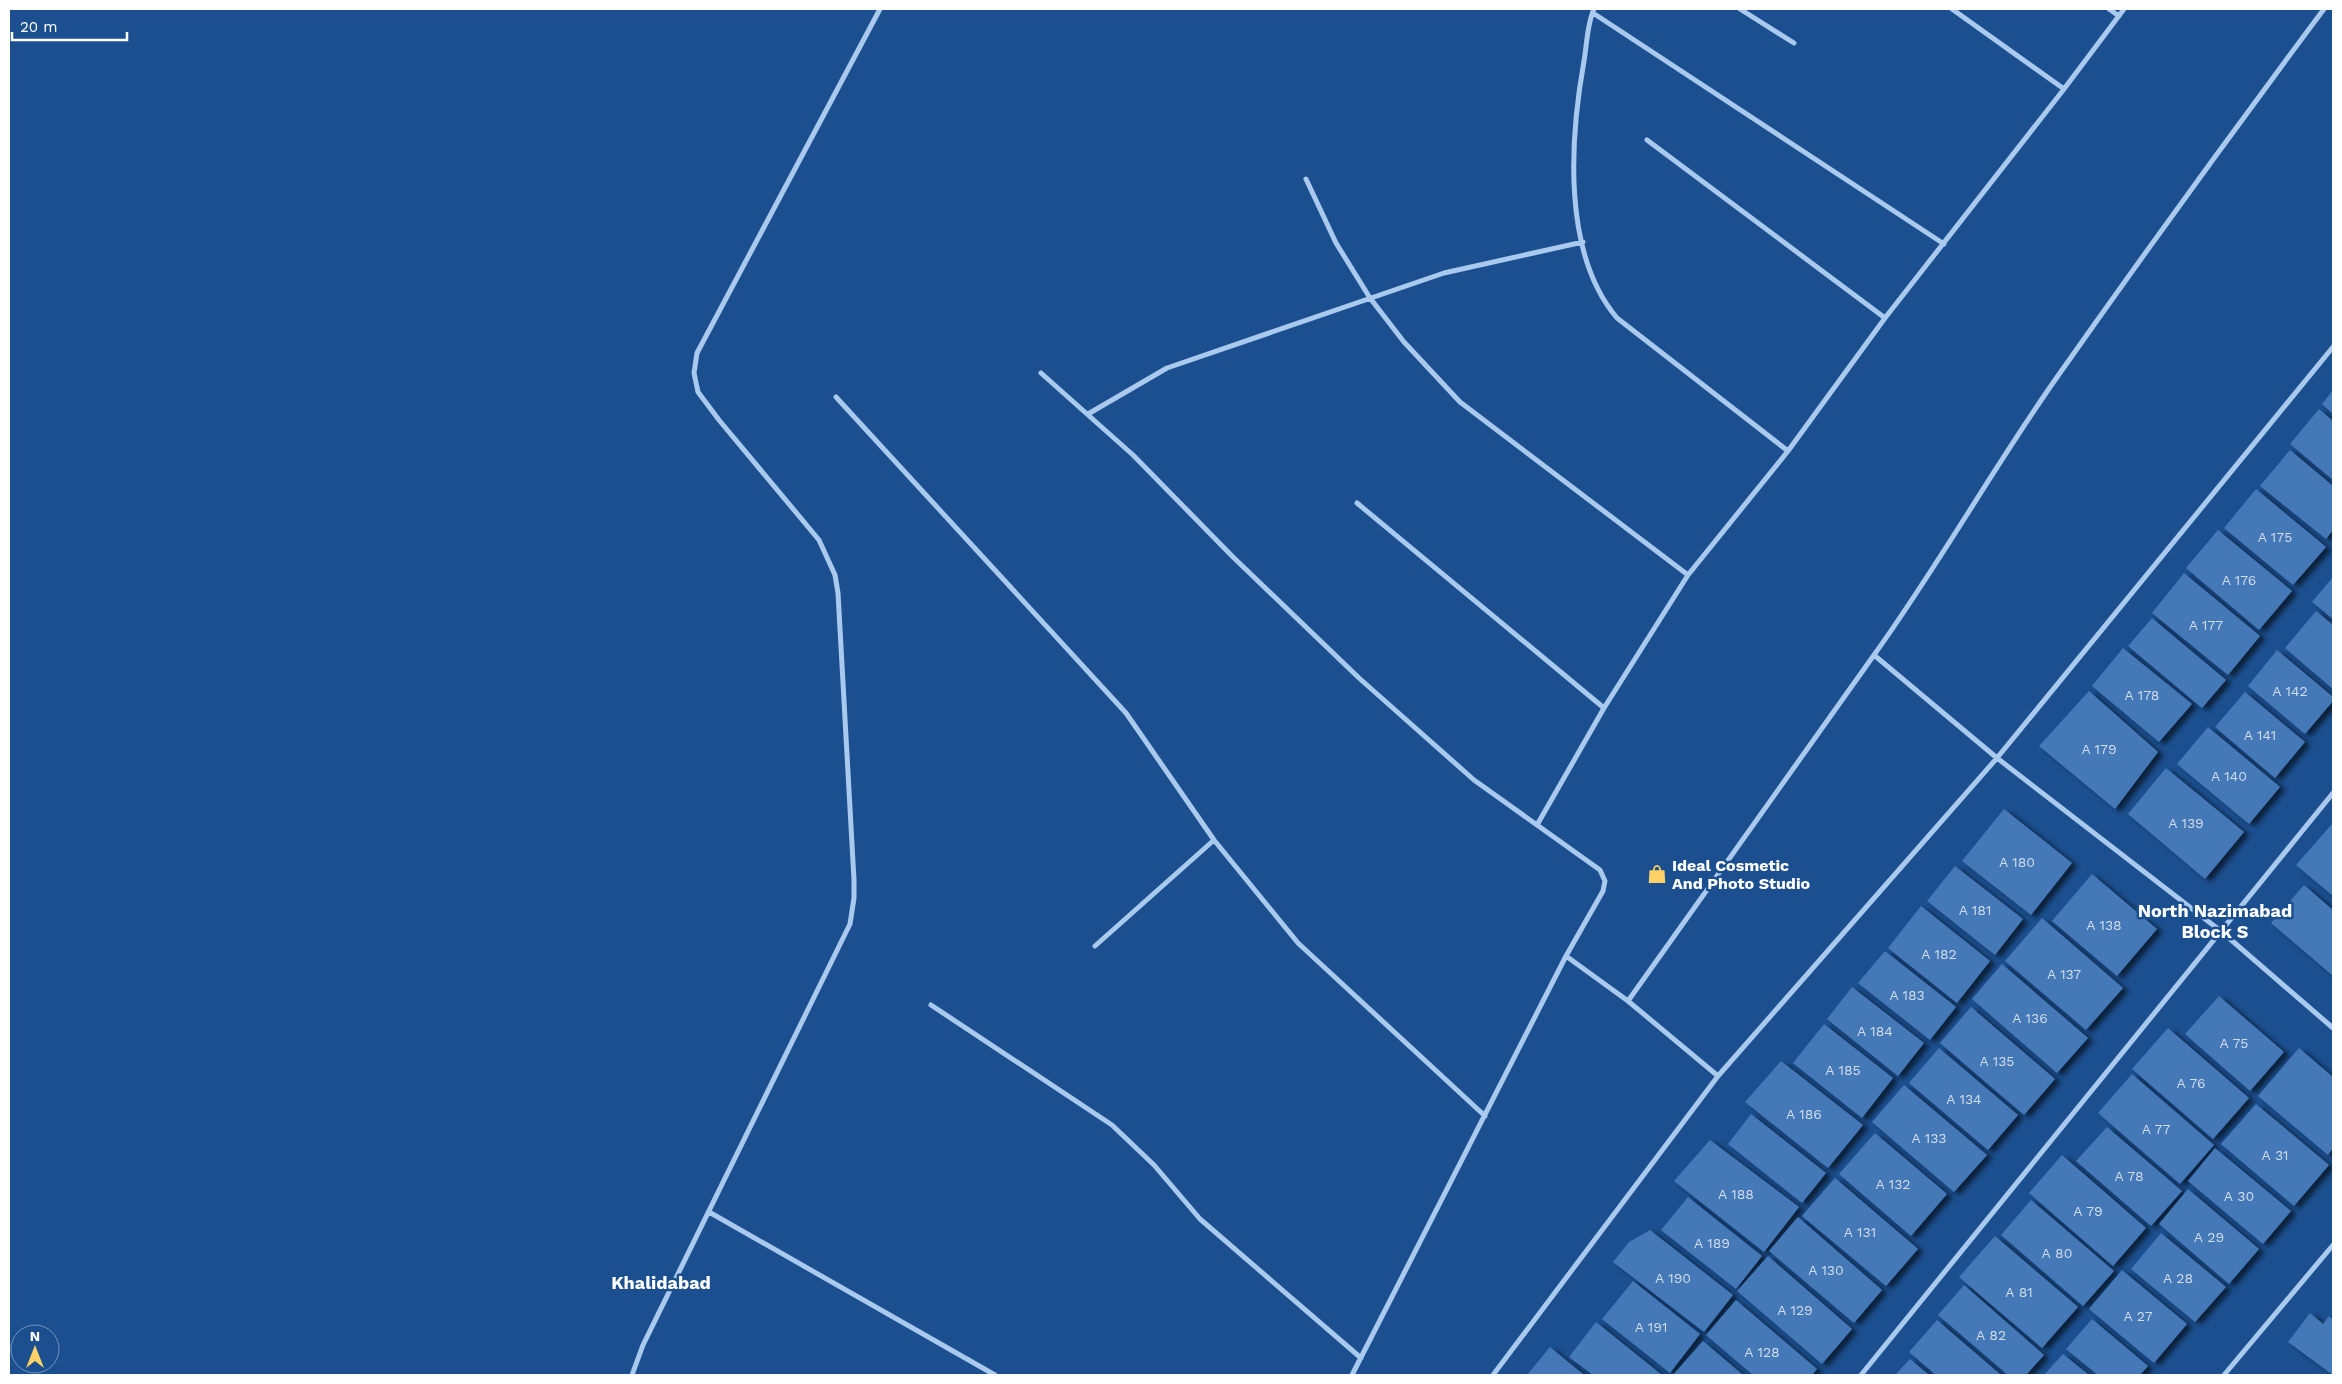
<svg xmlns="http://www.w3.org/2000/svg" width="2342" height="1384" font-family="'Work Sans',sans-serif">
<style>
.building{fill:#4478b7;filter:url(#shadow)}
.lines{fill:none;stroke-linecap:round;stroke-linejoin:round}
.minor{stroke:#a9c9ee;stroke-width:5}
.labels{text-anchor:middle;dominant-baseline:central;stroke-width:5;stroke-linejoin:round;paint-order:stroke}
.number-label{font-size:14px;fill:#d0dded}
.poi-label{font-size:16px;font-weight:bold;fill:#fff;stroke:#1b4f8f;text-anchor:start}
.neighbourhood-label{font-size:18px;font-weight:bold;fill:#fff;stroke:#1b4f8f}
</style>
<defs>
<filter id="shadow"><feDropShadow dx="5.5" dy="3" stdDeviation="2.5" flood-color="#0009"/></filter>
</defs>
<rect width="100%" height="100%" fill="#1b4f8f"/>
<path class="building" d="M2333,390V414L2322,404Z
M2319,409L2333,421V480L2290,444Z
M2290,450L2333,486V530L2326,539L2260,486Z
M2256,489L2326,547L2293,585L2224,528Z
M2218,530L2292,591L2259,630L2186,568Z
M2184,573L2260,636L2228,675L2152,613Z
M2333,577V619L2312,602Z
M2316,611L2333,625V689L2285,648Z
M2152,618L2226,680L2202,708L2128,646Z
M2123,648L2192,704L2159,742L2092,686Z
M2277,650L2333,697V701L2305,734L2248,686Z
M2089,691L2158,752L2115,809L2039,746Z
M2245,692L2305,742L2275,778L2215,727Z
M2208,727L2280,787L2249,824L2177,764Z
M2166,768L2244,832L2205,879L2128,814Z
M2004,809L2072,863L2031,915L1962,861Z
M2332,824L2333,825V896L2296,865Z
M1955,866L2023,919L1995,955L1927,901Z
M2092,874L2157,929L2117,976L2052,921Z
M2304,885L2333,910L2332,975L2271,923Z
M1921,906L1990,961L1957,1003L1888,948Z
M2042,918L2123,988L2086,1030L2005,961Z
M1885,951L1956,1007L1930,1040L1858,983Z
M2002,964L2088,1038L2057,1073L1972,999Z
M1852,987L1924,1043L1898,1076L1827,1019Z
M2219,996L2284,1052L2250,1091L2185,1034Z
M1971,1007L2055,1079L2024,1115L1940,1043Z
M1824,1024L1893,1078L1862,1118L1793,1063Z
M2168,1028L2249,1098L2213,1139L2132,1069Z
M1939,1048L2018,1115L1988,1150L1909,1083Z
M2299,1048L2333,1077V1148L2328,1155L2258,1096Z
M1781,1061L1863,1125L1828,1168L1745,1102Z
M2132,1074L2214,1145L2180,1184L2098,1113Z
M1904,1085L1987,1155L1954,1192L1872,1122Z
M2256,1104L2329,1165L2294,1206L2221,1144Z
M1751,1114L1826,1173L1802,1203L1728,1144Z
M2107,1127L2182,1191L2151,1226L2076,1161Z
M1875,1133L1947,1194L1911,1236L1839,1174Z
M1710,1140L1799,1207L1764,1252L1674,1181Z
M2215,1148L2291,1211L2263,1244L2188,1181Z
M2062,1155L2146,1228L2113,1266L2029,1193Z
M1835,1178L1918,1249L1886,1286L1802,1216Z
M2188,1189L2259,1249L2229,1284L2159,1224Z
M1688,1197L1762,1256L1736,1289L1661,1230Z
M2031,1200L2114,1271L2083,1306L2001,1235Z
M1798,1217L1882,1290L1854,1323L1769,1251Z
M1650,1230L1733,1295L1704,1332L1613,1262L1629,1242Z
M2161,1233L2226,1287L2195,1322L2131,1269Z
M1995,1236L2078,1307L2042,1348L1959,1277Z
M1768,1256L1852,1329L1822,1364L1737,1291Z
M2122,1270L2187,1324L2154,1363L2089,1309Z
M1633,1281L1700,1334L1670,1373L1602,1319Z
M1964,1285L2044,1355L2026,1375H2008L1938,1315Z
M1736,1300L1817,1369L1812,1375H1753L1706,1335Z
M2310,1313L2323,1324L2329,1316L2333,1320V1375L2288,1342Z
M2092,1319L2148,1366L2140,1375H2098L2066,1349Z
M1937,1320L2001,1375H1936L1909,1352Z
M1596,1322L1662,1375H1593L1569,1357Z
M1703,1341L1743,1375H1673Z
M1550,1347L1584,1375H1527Z
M2063,1354L2089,1375H2044Z
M1910,1359L1929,1375H1895Z"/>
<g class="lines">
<path class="minor" d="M1594,9C1587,24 1587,44 1584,61C1570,139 1562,253 1617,318L1788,451
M1740,9L1794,43
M1952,9L2064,89
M2109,9L2119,16
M2324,9C2233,131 2143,255 2055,380C1992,470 1938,566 1874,655L1997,758L2222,932L2333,1028
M1593,13L1944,244
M1647,140L1885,318
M1306,179L1336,243L1370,298L1404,342L1460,402L1688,575
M1041,373L1133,455L1233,557L1359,678L1474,780L1537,825
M836,397L1126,713L1214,840L1298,943L1485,1116
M1088,414L1167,368L1444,273L1583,242
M1357,503L1604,708
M1095,946L1214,840
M1566,956L1628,1001
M931,1005L1112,1125L1154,1165L1200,1219L1361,1358
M1718,1076L1628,1001L1874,655
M709,1212L995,1375
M632,1375L643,1345L850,924L854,898V880L838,593L835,575L819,540L719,420L698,392L694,373L697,353L880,9
M1352,1375L1566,956L1603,891L1605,881L1600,870L1537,825L1604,708L1688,575L1788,451L1885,318L2064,89L2124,9
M1493,1375L1718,1076L1997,758L2333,347
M1861,1375L2333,793
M2224,1375L2333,1245"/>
</g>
<defs>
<g id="shop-bare" transform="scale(1.5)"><path d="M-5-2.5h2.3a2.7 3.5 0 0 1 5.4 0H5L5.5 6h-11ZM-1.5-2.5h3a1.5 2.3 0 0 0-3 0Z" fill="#ffd166" stroke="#1b4f8f" stroke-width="2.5" paint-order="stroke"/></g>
</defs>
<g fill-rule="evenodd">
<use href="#shop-bare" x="1657" y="874"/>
</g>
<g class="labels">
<g class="number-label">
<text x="2275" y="537">A 175</text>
<text x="2239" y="580">A 176</text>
<text x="2206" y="625">A 177</text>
<text x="2290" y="691">A 142</text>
<text x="2142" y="695">A 178</text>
<text x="2260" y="735">A 141</text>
<text x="2099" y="749">A 179</text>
<text x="2229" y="776">A 140</text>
<text x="2186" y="823">A 139</text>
<text x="2017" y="862">A 180</text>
<text x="1975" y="910">A 181</text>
<text x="2104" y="925">A 138</text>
<text x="1939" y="954">A 182</text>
<text x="2064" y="974">A 137</text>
<text x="1907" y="995">A 183</text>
<text x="2030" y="1018">A 136</text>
<text x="1875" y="1031">A 184</text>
<text x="2234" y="1043">A 75</text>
<text x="1997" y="1061">A 135</text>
<text x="1843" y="1070">A 185</text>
<text x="2191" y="1083">A 76</text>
<text x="1964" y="1099">A 134</text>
<text x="1804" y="1114">A 186</text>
<text x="2156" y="1129">A 77</text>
<text x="1929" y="1138">A 133</text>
<text x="2275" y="1155">A 31</text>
<text x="2129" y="1176">A 78</text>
<text x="1893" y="1184">A 132</text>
<text x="1736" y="1194">A 188</text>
<text x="2239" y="1196">A 30</text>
<text x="2088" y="1211">A 79</text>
<text x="1860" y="1232">A 131</text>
<text x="2209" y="1237">A 29</text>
<text x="1712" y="1243">A 189</text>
<text x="2057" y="1253">A 80</text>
<text x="1826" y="1270">A 130</text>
<text x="1673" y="1278">A 190</text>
<text x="2178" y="1278">A 28</text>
<text x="2019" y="1292">A 81</text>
<text x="1795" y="1310">A 129</text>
<text x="2138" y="1316">A 27</text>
<text x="1651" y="1327">A 191</text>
<text x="1991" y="1335">A 82</text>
<text x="1762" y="1352">A 128</text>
</g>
<g class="poi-label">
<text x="1672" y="865">Ideal Cosmetic<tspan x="1672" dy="18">And Photo Studio</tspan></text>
</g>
<g class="neighbourhood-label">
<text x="2215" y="910">North Nazimabad<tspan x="2215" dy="21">Block S</tspan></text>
<text x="661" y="1282">Khalidabad</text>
</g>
</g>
<rect width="2342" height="1384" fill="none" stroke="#ffffff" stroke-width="20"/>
<g transform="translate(35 1349)"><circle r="24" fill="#1b4f8f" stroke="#7695bc"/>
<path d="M0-4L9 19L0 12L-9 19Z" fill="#ffd166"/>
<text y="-8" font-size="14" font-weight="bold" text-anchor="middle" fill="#ffffff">N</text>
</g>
<path d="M12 32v8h115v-8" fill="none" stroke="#ffffff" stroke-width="2.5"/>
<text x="20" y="32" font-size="15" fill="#ffffff" stroke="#1b4f8f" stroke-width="4" paint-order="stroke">20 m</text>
</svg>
